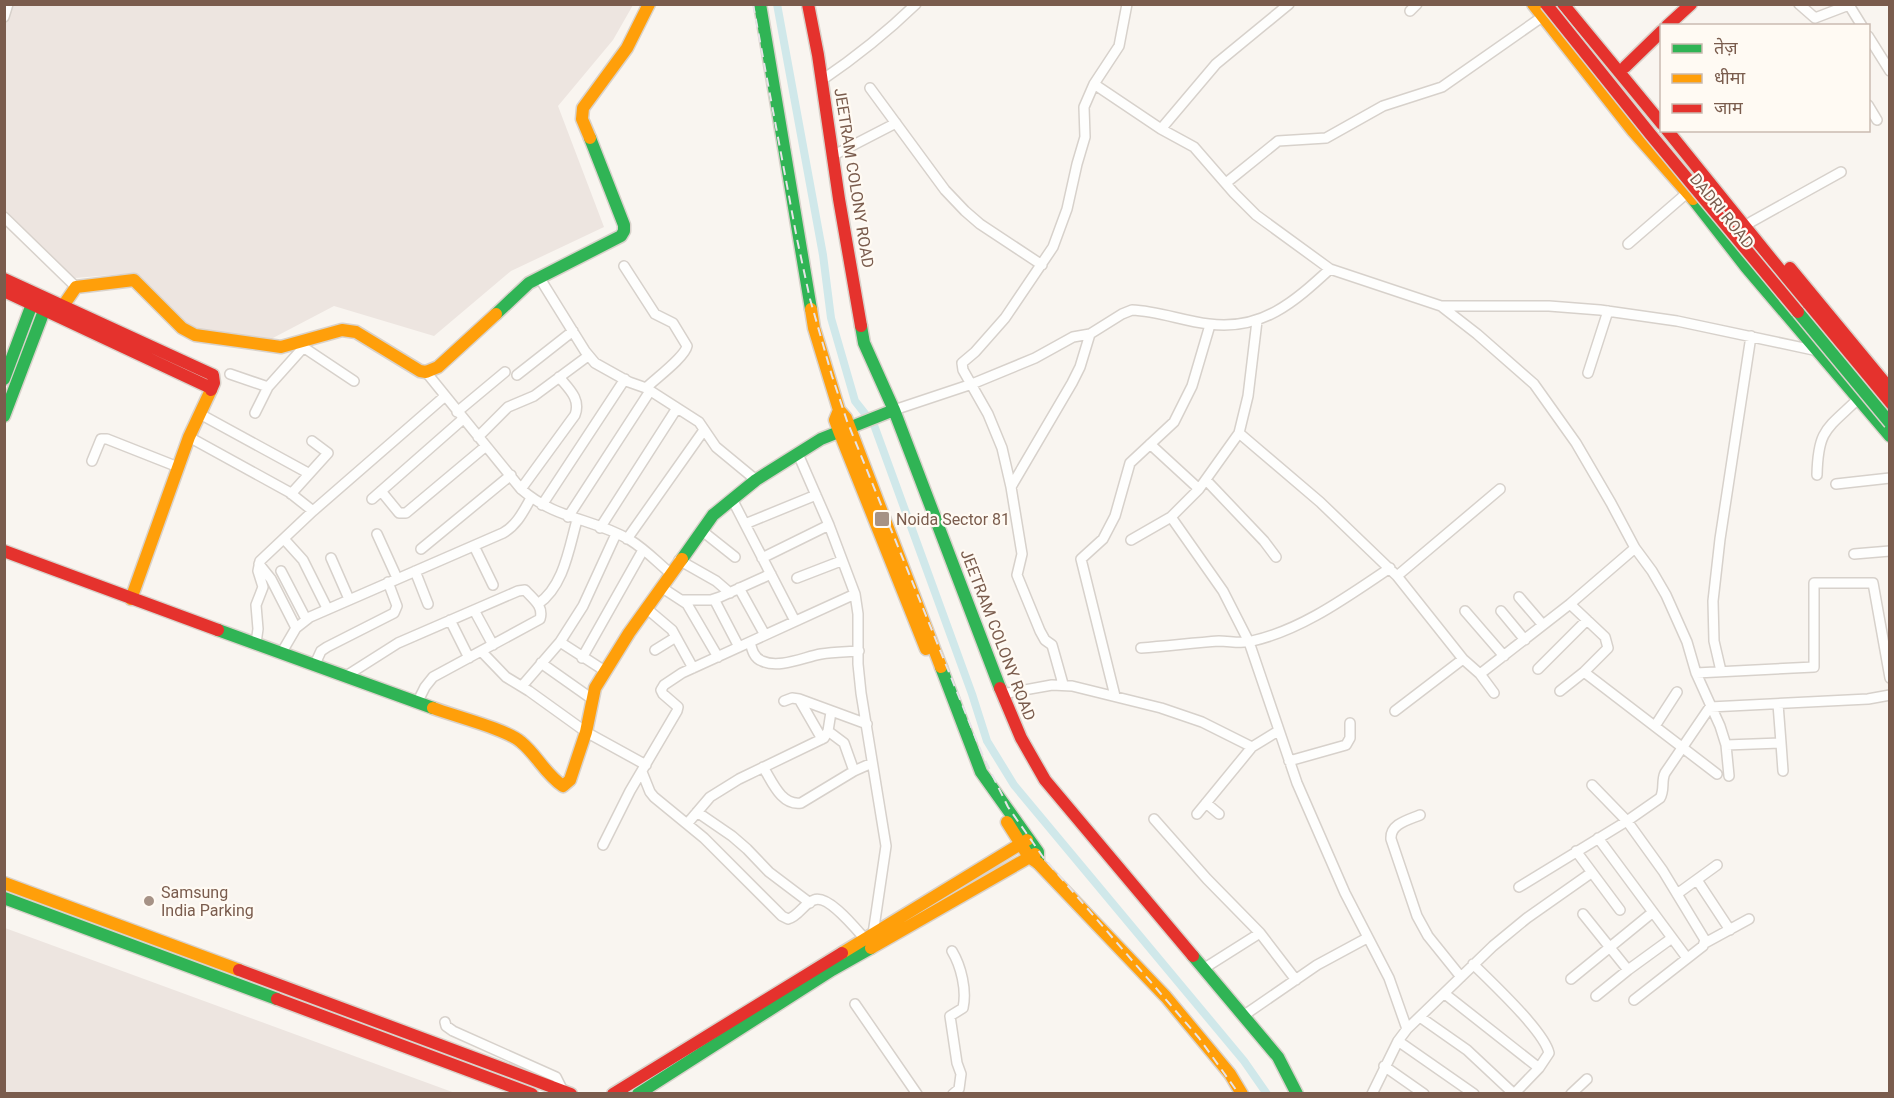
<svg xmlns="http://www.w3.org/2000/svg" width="1894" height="1098" font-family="Roboto,'Noto Sans Devanagari',sans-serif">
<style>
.industrial{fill:#ede5e0}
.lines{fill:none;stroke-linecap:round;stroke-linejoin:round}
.canal{stroke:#d0e8ea;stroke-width:8}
.street-casing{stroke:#d7d1cb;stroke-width:12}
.fast-casing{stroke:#d9d2cb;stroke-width:15}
.slow-casing{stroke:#d9d2cb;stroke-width:15}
.jam-casing{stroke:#d9d2cb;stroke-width:15}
.street{stroke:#fefefd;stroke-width:9}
.fast{stroke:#30b455;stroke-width:12}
.slow{stroke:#ff9f0a;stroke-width:12}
.jam{stroke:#e5322d;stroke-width:12}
.rail{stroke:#e6e3e7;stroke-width:2;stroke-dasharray:9 6;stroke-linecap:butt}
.fast-bridge-casing{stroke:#d9d2cb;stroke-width:15;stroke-linecap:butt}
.jam-bridge-casing{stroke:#d9d2cb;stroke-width:15;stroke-linecap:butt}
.fast-bridge{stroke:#30b455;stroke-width:12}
.jam-bridge{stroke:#e5322d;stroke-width:12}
.poi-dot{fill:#a69286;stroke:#fffaf3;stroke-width:2}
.labels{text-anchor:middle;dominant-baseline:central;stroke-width:4.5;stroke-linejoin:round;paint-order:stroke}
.street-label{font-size:16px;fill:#7a5c4d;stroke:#fffaf3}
.poi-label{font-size:16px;fill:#7a5c4d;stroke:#fffaf3;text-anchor:start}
</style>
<rect width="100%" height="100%" fill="#f9f5f0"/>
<path class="industrial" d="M4,5H633L613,40L558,106L604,227L511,271L434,336L334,306L271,339L176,326L136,273L75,278L5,220Z
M4,928H5L455,1093H5Z"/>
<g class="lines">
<path class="canal" d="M777,4L823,255L831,318L855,401L874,425L972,694L987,741L1014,785L1244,1061L1267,1094"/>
<g class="street-casing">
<path id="street" d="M1799,4L1815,18L1849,5L1862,26
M1410,11L1417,4
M4,17L8,4
M1868,36L1890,71
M822,80C856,57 887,32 916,4
M1094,84L1161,129L1194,147L1234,193L1256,215L1330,269
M870,88L945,190L965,211L980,224L1042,265
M1868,105L1877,120
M1161,129L1216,64L1289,4
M834,155L896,123
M1226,183L1278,141L1326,138L1383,106L1442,87L1542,17
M4,217L76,287
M1751,222L1841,172
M1628,244L1687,193
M624,266L655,314L673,323L687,346C685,357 655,379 646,388
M539,277L585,351L595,363L629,382L646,388L699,422L716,447L756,480
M1441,306L1477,334L1534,384L1576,443L1611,503L1635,548L1652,571L1666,595L1687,642L1696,673L1720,726L1726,745L1729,776
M303,347L354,381
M426,372L521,489C556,520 593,518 630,540C645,549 657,562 670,573
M1588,373L1608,311
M230,374L268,387
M517,375L573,331
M894,410L972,384L1035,358L1073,337L1090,334L1122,314L1132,310C1158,311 1183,321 1209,324C1262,331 1294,302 1330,269L1441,306H1549L1600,310L1677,321L1818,351
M457,412L505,372
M255,413L268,387L302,349L304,341
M200,414L308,473
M1239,433L1320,502L1397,576L1463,659L1480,674L1570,604L1635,548
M189,437L289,492L313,511
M478,437L508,407L534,396L588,356
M1150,444L1199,489L1239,433L1248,396L1257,321
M798,454L829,525L855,594L858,614V664L861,693L886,846L873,934
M92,461L101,439H107L178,467
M1817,475C1818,429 1827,429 1858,399
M1206,480L1264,541L1276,557
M1836,484L1890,478
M1011,487L1072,383L1080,367L1090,334
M521,489L575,415C581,399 569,389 559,377
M381,491L399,513H406L486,446
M291,494L328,453L312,441
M372,499L463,419
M732,499L795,621
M542,505L625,379
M568,517L650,391
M1171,517L1223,591L1249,642L1297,783L1345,893L1389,978L1407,1029
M745,524L816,495
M600,528L677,408
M701,530L735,557
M377,534L397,578
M284,539L303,560L327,608
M627,539L704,430
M1131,540L1171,517L1199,489
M474,546L493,585
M421,549L511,475
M1854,554L1890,551
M331,558L349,599
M762,558L829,525
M679,560L716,581L730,593
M259,564L271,579L296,628
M281,571L306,619
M415,571L428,604
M1397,576L1500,489
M797,578L841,561
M661,587L687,604L718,657
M739,588L765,635
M1519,597L1543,625
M714,599L739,647
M683,600H711L720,597L771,574
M538,604C564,586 569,548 577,520
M646,608L672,630L693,668
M474,610L493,645
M1465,611L1504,656
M1501,611L1525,640
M450,620L469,658
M750,642C752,650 754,658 762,661C779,669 804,657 821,654C833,652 846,652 859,651
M256,643L258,629L256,605L263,587L258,571L260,561L313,511L444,397
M1141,648C1167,646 1193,643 1219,641C1230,641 1242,644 1252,641C1302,630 1348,596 1390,568
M655,650L676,637
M481,651L506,677L529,691L586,732L646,765
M282,652L296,628L310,617L503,533C517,525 523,512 531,498
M582,658L643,550
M541,663L592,699
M315,664L321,651L327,647L394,613L397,606L388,582
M1538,669L1587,620
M605,671L560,642L583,606L616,534
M1721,671L1714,641L1713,601L1720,539L1751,336
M1584,672L1717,774
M1696,673L1814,667V583H1873L1890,678
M1480,674L1494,693
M346,676L398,643L518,591L525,590C533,599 544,606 540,619L433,677L425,687L417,703
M1063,684L1052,645L1045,640L1040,631L1017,575L1022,554L1011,487L1002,448L988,414L963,370L962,363L975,352L1005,318L1053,247L1067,209L1077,164L1085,137L1084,107L1094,84L1119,46L1127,4
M522,686L560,642
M1560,691L1584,672L1608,648L1605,637L1570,604
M1002,694L1052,685L1072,686L1161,708L1202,722L1252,747L1278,731
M1115,696L1081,559L1103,539L1115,516L1130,463L1174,422L1192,386L1210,325
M799,699L822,739
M784,701L792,698L799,699L867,724
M1778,704L1781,743
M1395,711L1463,659
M1655,726L1677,692
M828,731L844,743L854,771
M1726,745L1781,743L1783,771
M1289,761L1346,745L1350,738V723
M763,767C772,781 781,806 801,803L854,771L872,763
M642,772L650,792L654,797L704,838L782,916L788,919C799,916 804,903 814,900C828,894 856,929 865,939
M1592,785L1627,821L1663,871L1705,940L1703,946L1634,1000
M1206,803L1219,814
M697,812L732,836L747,849L769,872L810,903
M1197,814L1252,747
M1420,815C1408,820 1390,824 1391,839L1417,916L1428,936L1461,977
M1154,819L1207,879L1260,933L1296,980
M687,824L710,797L739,779L824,738L828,731L831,712
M1598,838L1687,958
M603,845L630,791L677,711L678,707L663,694L661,690L664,685L682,673L855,594
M1576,851L1620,910
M1697,880L1730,930
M1519,887L1627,821L1660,798C1665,790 1661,781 1665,773L1710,707L1868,699L1890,695
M1677,894L1717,865
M1583,914L1628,970
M1705,943L1749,919
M952,951C961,966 967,990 963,1008L950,1016L957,1063L961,1074L959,1089L953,1094
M1473,964C1491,982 1544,1031 1549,1053L1539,1068
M1203,969L1260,933
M1571,979L1653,912
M1445,994L1539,1068L1514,1094
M1596,996L1628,970L1672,938
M855,1004L917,1094
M1243,1016L1317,965L1367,938
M1420,1017L1467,1050L1514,1094
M445,1022L446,1026L453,1031L556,1077L562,1089
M1398,1041L1474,1094
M1384,1066L1424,1094
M1372,1094L1398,1041L1407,1029L1493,946L1527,918L1591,873
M1571,1094L1587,1079"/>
</g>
<g class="fast-casing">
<path id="fast" d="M760,4L811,309
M1693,199L1746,267L1890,436
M496,314L529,283L621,236L624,231V225L590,138
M861,326L864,343L894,410L1000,688
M4,379L35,296
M4,416L47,303
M682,559L713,515L756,480L821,439L894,410
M218,630L433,708
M941,667L981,772L1038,852V863
M4,898L277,999
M1193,956L1278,1057L1297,1094
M638,1094L832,970L871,948"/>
</g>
<g class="slow-casing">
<path id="slow" d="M1533,4L1633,131L1693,199
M590,138L582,119L583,108L627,48L649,4
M63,306L76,287L134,280L182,328L195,335L281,347L342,330L356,332L420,371L426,372L438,367L496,314
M811,309L814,328L839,410L846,418L941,667
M839,410L835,420L839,431L926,649
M131,599L189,437L211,390
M433,708C454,716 506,729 521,742C537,755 545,774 563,786L570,780L586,732L595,688L629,633L682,559
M1007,822L1029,857L1038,863L1166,997L1230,1074L1242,1094
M4,883L239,970
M871,948L1035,854
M842,953L1027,840"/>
</g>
<g class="jam-casing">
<path id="jam" d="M808,4L818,55L839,199L861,326
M1563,4L1662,124
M1667,26L1691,4
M1625,67L1662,31
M1667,130L1890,406
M1790,268L1890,389
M4,279L213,375L214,383L211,390
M4,291L211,388
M4,551L218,630
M1000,688L1021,738L1045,780L1193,956
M239,970L571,1094
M277,999L532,1094
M613,1094L842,953"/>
</g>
<use href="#street" class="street"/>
<use href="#fast" class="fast"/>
<use href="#slow" class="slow"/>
<use href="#jam" class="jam"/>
<path class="rail" d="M753,4L797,239L810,299L832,376L847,421L983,756L1008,807L1043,857L1199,1038L1239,1094"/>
<g class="fast-bridge-casing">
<path id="fast-bridge" d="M1798,312L1890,423"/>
</g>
<g class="jam-bridge-casing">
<path id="jam-bridge" d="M1546,4L1651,135L1798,312"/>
</g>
<use href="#fast-bridge" class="fast-bridge"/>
<use href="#jam-bridge" class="jam-bridge"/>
</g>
<g class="poi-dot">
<rect x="874" y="511" width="16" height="16" rx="3"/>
<circle cx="149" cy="901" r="6"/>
</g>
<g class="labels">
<g class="street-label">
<text transform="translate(854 178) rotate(81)">JEETRAM COLONY ROAD</text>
<text transform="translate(1722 211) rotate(51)">DADRI ROAD</text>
<text transform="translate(998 635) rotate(69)">JEETRAM COLONY ROAD</text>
</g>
<g class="poi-label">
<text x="896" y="519">Noida Sector 81</text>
<text x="161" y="892">Samsung<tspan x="161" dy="18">India Parking</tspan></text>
</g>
</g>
<rect width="1894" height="1098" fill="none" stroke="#7a5c4d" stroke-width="12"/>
<rect x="1660" y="24" width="210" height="108" fill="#fffaf3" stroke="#cabbb1" stroke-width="1.5"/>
<rect x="1672" y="44" width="30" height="9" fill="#30b455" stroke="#cabbb1" stroke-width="1.5"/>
<text x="1714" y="54" font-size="18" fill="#7a5c4d">तेज़</text>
<rect x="1672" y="74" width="30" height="9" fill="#ff9f0a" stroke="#cabbb1" stroke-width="1.5"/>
<text x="1714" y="84" font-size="18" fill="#7a5c4d">धीमा</text>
<rect x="1672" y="104" width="30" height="9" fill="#e5322d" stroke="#cabbb1" stroke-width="1.5"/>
<text x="1714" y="114" font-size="18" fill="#7a5c4d">जाम</text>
</svg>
